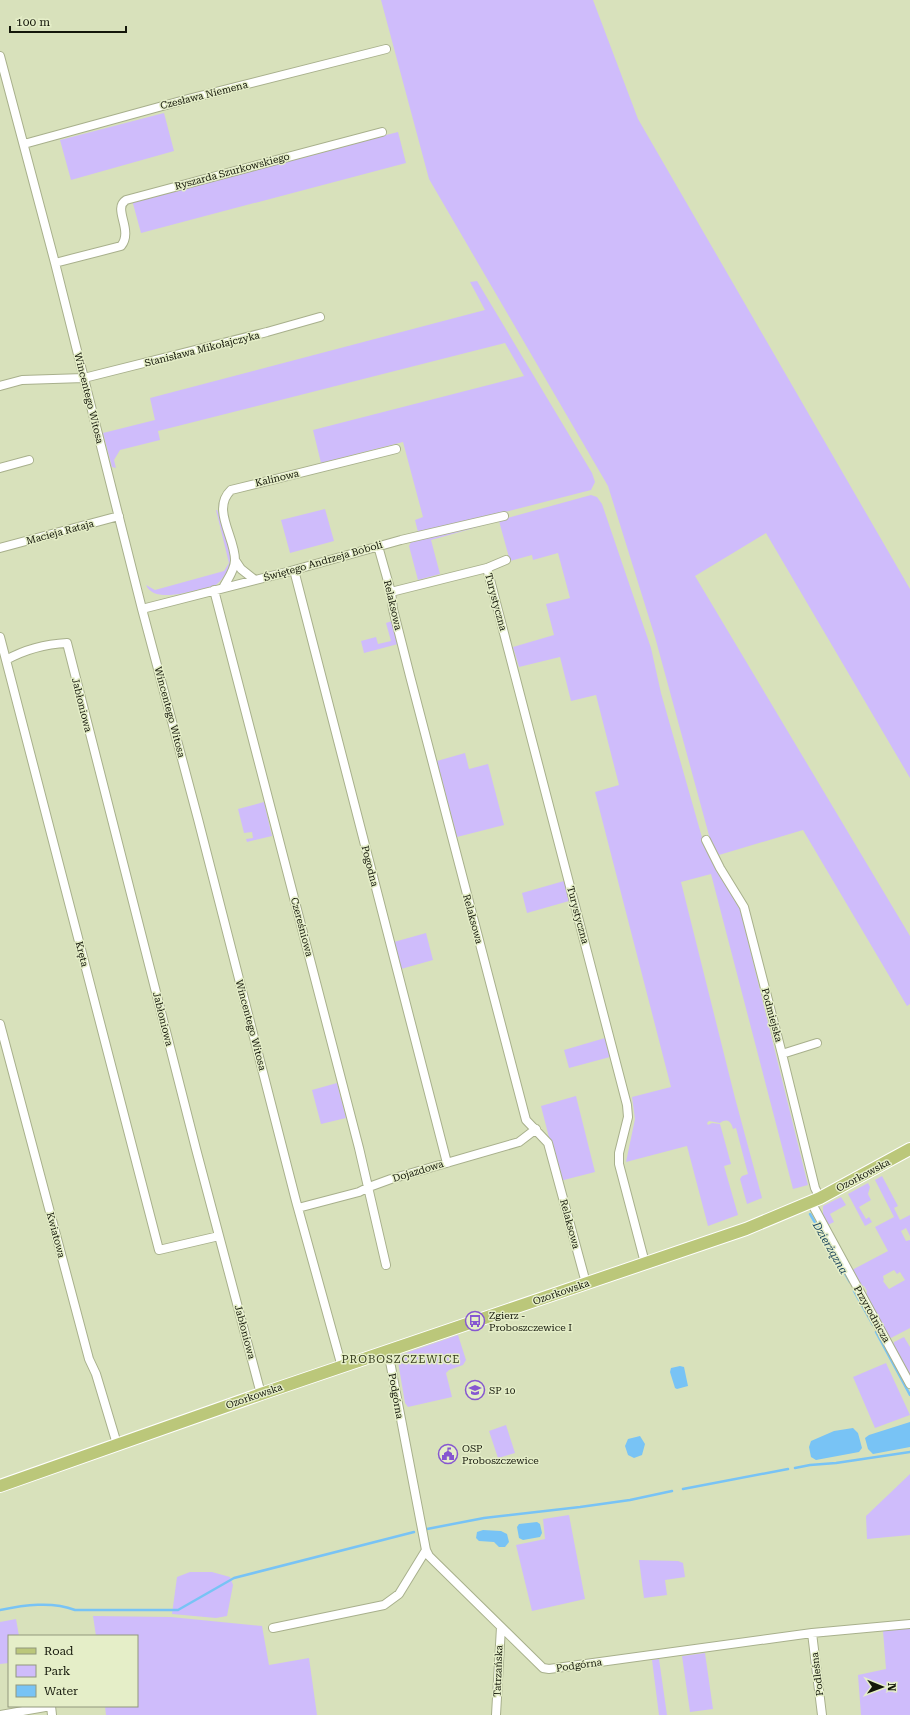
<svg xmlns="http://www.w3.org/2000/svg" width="910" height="1715" font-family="'Roboto Serif',serif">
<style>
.green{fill:#cfbcfb;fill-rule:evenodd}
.water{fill:#78c3f5}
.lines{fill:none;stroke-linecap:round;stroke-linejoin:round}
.stream{stroke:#78c3f5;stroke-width:2.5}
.minor-casing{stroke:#a8b08c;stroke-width:10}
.primary-casing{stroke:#fff;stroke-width:14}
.minor{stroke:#fff;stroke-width:8}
.primary{stroke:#bbc77a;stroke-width:12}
.labels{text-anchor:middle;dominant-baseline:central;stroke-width:3;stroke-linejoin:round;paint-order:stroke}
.street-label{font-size:10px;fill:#14170a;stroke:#e5eec8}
.poi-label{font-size:10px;fill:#14170a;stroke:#e5eec8;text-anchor:start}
.water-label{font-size:11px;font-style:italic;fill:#19435c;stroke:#e5eec8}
.neighbourhood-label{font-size:11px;letter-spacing:1px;fill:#373d1e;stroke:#e5eec8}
</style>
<rect width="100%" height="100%" fill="#d8e1bb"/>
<path class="green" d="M381,0H593L638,119L910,589V778L766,533L695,576L910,936V1004L907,1006L803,830L719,855L710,839L655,637L608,486L429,179Z
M164,113L174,151L71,180L60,140Z
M398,132L406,163L141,233L132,200Z
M477,281L592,473L595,482L591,490L509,511L418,532L415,520L423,517L403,442L321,463L313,430L524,376L505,343L158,431L160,440L120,450L114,460L116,468L112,467L103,433L155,420L150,398L485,310L470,282Z
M591,495L597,497L602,504L651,648L661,693L703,841L717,870L740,909L808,1185L793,1189L711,874L681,882L735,1098L762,1198L747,1204L740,1179L742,1176L748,1174L736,1128L733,1129C731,1121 727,1118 720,1123L709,1121L707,1123L708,1125L712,1123L720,1124L731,1164L724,1166L738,1215L708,1226L687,1146L626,1162L635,1119L632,1097L671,1087L595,792L619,785L596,695L571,701L560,657L519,667L513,647L554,635L546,604L570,598L558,553L533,560L532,555L510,561L499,521L431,540L440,574L418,580L409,546L412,540L511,517Z
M325,509L334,541L290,553L281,520Z
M216,510H217C222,523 234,550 231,563C229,570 223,579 217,584C212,588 204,588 197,590C184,593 153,602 146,585L155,590L224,571L229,563Z
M392,621L398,644L364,653L361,641L376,637L378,644L391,641L386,623Z
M465,753L469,769L488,764L504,825L457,837L437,761Z
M264,802L272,836L247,842L246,839L253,838L252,832L244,833L238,809Z
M564,881L569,901L527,913L522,893Z
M426,933L433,960L401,969L394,942Z
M605,1038L610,1057L569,1068L564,1050Z
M337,1083L346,1118L321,1124L312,1090Z
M576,1096L595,1172L560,1181L541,1106Z
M882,1176L898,1206L894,1208L900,1220L910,1215V1236L906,1228L901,1231L906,1241L910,1240V1328L891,1338L889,1337L866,1294L867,1291L864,1286L860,1285L852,1270L888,1251L875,1227L894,1217L875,1180ZM894,1270L897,1274L900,1272L905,1280L889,1289L883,1281L884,1280L883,1276Z
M868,1183L870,1187L868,1194L871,1200L859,1207L866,1219L869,1217L872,1222L865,1226L848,1194Z
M841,1197L846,1205L830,1214L834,1222L828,1225L823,1216V1206Z
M458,1335L466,1360L463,1365L449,1370L446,1373L452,1397L408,1407L405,1403L397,1356Z
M904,1337L910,1347V1375L893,1345L894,1342Z
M886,1363L910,1415L875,1428L853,1377Z
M506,1425L515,1453L498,1458L489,1431Z
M910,1474V1535L867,1539L866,1516Z
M569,1515L585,1599L532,1611L516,1545L545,1539L543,1519Z
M639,1560L678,1561L683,1563L685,1577L665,1580L667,1595L644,1598Z
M190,1572H212L230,1577L233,1585L227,1616L216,1618L172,1614L177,1577Z
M93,1616L171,1617L262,1626L269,1665L309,1658L317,1715H106L105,1706H137V1636H96Z
M16,1619L19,1636H9V1663L0,1664V1622Z
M910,1628V1715H861L858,1675L886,1669L883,1631Z
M705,1653L713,1709L690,1712L682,1656Z
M659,1659L667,1715H659L652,1660Z"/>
<path class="water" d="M680,1366L684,1367L688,1386L677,1389L675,1388L670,1372L671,1368Z
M910,1422V1447L873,1454L868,1449L865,1438L869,1435Z
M853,1428L858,1433L862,1448L859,1452L816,1460L811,1457L809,1447L811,1441L834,1431Z
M640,1436L645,1444L642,1455L634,1458L628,1455L625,1446L628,1439Z
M537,1522L540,1524L542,1533L540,1537L523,1540L519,1538L517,1527L519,1524Z
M483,1530L501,1531L507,1534L509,1542L505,1547H499L494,1542L479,1541L476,1538L477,1532Z"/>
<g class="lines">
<path class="stream" d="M810,1214L850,1282
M854,1291L873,1325
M876,1332L910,1395
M795,1468L810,1465L836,1463L910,1452
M683,1489L788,1469
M427,1529L484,1518L580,1507L630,1500L672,1491
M0,1610C24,1605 52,1601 75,1610H178L234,1578L414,1532"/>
<g class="minor-casing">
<path id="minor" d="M0,56L55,263L142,609L198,819L296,1201L342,1367
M24,144L188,99L386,49
M55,263L121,246C134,230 112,209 126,200L382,132
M0,386L22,380L84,378L267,332L320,317
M0,468L29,460
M378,546L391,592L393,609L410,676L526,1120L548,1143L586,1283
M0,548L119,516
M235,560L241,569L255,580
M487,568L627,1105L628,1117L619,1153V1164L645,1263
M294,570L447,1163
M223,588C227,580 235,570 235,560C235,537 211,509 231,490L396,449
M214,590L359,1148L386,1265
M391,592L487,568L506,560
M142,609L287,572L401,540L504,516
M0,637L6,660
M706,840L720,868L744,907L782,1054L815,1188L820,1198
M0,1024L89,1359L96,1374L117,1444
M782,1054L817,1043
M811,1202L910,1384
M298,1208L359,1192L369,1187L391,1179L519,1142L536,1129
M219,1236L159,1250L6,660C24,650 46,644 67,643L196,1149L261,1394
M388,1351L426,1550L429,1556L543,1668L549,1669L812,1633L910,1624
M273,1628L384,1605L399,1594L426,1550
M812,1633L822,1715
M0,1715L51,1706L52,1715
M496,1715L501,1627"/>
</g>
<g class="primary-casing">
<path id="primary" d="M0,1486L261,1394L746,1229L820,1198L910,1149"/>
</g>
<use href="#minor" class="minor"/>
<use href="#primary" class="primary"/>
</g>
<defs>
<g id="bus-ring" transform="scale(1)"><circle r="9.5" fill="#e5eec8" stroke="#8657d0" stroke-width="1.5"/><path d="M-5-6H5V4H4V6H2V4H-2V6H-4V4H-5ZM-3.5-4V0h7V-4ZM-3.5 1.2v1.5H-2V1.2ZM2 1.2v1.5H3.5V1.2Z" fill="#8657d0"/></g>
<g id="school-ring" transform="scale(1)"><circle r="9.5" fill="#e5eec8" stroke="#8657d0" stroke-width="1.5"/><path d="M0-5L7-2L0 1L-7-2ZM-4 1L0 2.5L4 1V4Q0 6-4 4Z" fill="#8657d0"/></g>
<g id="civic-ring" transform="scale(1)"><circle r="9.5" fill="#e5eec8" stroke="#8657d0" stroke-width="1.5"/><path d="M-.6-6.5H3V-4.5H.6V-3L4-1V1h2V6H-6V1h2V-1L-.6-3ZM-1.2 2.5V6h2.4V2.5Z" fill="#8657d0"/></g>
</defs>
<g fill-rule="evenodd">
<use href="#bus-ring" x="475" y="1321"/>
<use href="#school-ring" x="475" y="1390"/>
<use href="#civic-ring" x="448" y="1454"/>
</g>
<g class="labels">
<g class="street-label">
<text transform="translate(204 95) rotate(-14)">Czesława Niemena</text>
<text transform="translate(232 171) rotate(-15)">Ryszarda Szurkowskiego</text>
<text transform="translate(202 349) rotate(-14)">Stanisława Mikołajczyka</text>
<text transform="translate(89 398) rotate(76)">Wincentego Witosa</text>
<text transform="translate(277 478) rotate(-13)">Kalinowa</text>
<text transform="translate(60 532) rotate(-15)">Macieja Rataja</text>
<text transform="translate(323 561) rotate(-16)">Świętego Andrzeja Boboli</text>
<text transform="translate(496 602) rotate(75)">Turystyczna</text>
<text transform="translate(393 605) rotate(77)">Relaksowa</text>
<text transform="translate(82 705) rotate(76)">Jabłoniowa</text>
<text transform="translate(170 712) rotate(75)">Wincentego Witosa</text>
<text transform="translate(370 866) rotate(76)">Pogodna</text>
<text transform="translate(578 915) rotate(75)">Turystyczna</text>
<text transform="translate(473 919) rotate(75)">Relaksowa</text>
<text transform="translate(302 927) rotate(75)">Czereśniowa</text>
<text transform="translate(82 954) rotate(76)">Kręta</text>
<text transform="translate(772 1015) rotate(75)">Podmiejska</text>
<text transform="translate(163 1019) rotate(76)">Jabłoniowa</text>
<text transform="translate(251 1025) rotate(75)">Wincentego Witosa</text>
<text transform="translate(418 1171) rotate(-17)">Dojazdowa</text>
<text transform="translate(863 1175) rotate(-28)">Ozorkowska</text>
<text transform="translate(570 1224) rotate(75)">Relaksowa</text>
<text transform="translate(56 1235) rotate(75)">Kwiatowa</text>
<text transform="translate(561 1292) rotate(-19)">Ozorkowska</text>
<text transform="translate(872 1314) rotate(61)">Przyrodnicza</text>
<text transform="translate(245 1332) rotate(75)">Jabłoniowa</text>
<text transform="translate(254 1396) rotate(-19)">Ozorkowska</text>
<text transform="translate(396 1396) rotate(80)">Podgórna</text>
<text transform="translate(579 1665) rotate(-8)">Podgórna</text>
<text transform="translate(498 1671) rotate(-88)">Tatrzańska</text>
<text transform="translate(817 1674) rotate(-97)">Podleśna</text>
</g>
<g class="poi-label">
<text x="489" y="1315">Zgierz -<tspan x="489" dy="12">Proboszczewice I</tspan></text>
<text x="489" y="1390">SP 10</text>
<text x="462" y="1448">OSP<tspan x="462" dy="12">Proboszczewice</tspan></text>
</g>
<g class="water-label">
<text transform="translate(830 1248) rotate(60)">Dzierżązna</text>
</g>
<g class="neighbourhood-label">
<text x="401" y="1359">PROBOSZCZEWICE</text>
</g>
</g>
<rect x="8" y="1635" width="130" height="72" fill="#e5eec8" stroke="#91987c"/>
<rect x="16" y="1648" width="20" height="6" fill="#bbc77a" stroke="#91987c"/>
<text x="44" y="1655" font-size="12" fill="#14170a">Road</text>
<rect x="16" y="1665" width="20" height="12" fill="#cfbcfb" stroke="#91987c"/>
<text x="44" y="1675" font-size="12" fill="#14170a">Park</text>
<rect x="16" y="1685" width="20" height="12" fill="#78c3f5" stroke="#91987c"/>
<text x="44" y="1695" font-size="12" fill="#14170a">Water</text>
<g transform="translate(882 1687) rotate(91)" stroke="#e5eec8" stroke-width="3" paint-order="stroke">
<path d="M0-3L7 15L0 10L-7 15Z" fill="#14170a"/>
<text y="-6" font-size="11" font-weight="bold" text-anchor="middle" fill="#14170a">N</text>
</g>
<path d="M10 26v6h116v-6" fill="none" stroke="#14170a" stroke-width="2"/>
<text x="16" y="26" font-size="12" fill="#14170a" stroke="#e5eec8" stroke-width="3" paint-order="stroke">100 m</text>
</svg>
